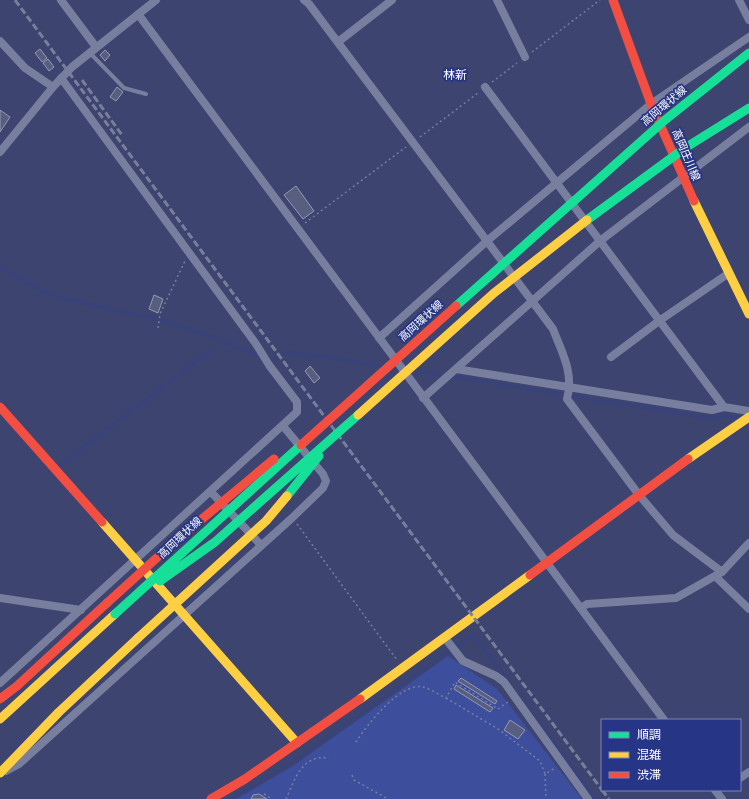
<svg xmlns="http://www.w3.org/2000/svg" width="749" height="799" font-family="Figtree,'Noto Sans JP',sans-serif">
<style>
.green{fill:#3d4e9c}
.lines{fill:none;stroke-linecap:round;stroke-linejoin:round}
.stream{stroke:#38437d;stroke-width:3}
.building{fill:#575e80;stroke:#959ab3}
.path{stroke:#787e9d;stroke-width:1.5;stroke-dasharray:2 3;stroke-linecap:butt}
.lane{stroke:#787e9d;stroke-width:4}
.street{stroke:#787e9d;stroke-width:8}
.slow{stroke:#ffcf43;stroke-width:9}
.jam{stroke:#f24e42;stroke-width:9}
.rail{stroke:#787e9c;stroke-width:3;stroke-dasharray:7 3;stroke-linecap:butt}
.fast-bridge{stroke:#16e098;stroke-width:9}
.slow-bridge{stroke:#ffcf43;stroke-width:9}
.jam-bridge{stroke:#f24e42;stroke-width:9}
.labels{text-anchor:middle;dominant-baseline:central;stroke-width:3.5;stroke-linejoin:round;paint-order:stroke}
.street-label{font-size:11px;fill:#fff;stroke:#263585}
.neighbourhood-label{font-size:12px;fill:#fff;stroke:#263585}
</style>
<rect width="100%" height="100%" fill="#3c446f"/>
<path class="green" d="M448,656L497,689L582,799H236L293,766Z"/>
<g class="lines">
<path class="stream" d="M0,267L45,292L65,299L148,317L194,330L262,357
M267,359L270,360L291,352L383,366
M412,370L703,417L725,416L741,419
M58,467L211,350
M518,695L595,799
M232,799L297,759L473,635L508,681"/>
</g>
<path class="building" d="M40,49L47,58L42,62L35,53Z
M105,50L110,55L105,61L100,55Z
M48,59L54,67L49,71L43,63Z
M117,87L123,92L116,101L110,97Z
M0,110L10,117L0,132Z
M296,186L314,211L303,219L284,195Z
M154,295L163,299L158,313L149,309Z
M310,366L320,378L314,383L305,371Z
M461,678L497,701L495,704L458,681Z
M456,685L493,708L490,712L454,689Z
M510,720L525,730L518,739L504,730Z
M259,794L267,799H251L253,795Z"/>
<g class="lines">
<path class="path" d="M532,52L600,0
M492,82L517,63
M420,137L478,93
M305,223L406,147
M158,328L160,314L185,261
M297,524L397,660
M446,698L498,729L540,761L545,774L555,768
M356,742C367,725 400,682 423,687C431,689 439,695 446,698L455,682L498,709L508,702
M545,774L546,799
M352,775L354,780L388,799
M264,794L272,799
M286,799C295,779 302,754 329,758"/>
<path class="lane" d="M90,53L124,88L146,94"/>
<path class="street" d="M61,0L96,47
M304,0L309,4L553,329C562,353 574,372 567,399L639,495L673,535L722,572
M497,0L525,57
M739,0L749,20
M138,14L664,720
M0,41L25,68L53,87
M338,42L392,0
M485,87L724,407L749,411
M0,152L53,87L72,67L156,0
M379,338L487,241L651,104L749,37
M611,357L659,321L729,273
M456,369L712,410L724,407
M423,398L600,241L749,127
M211,492L261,545
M715,576L749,609
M0,598L81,610
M581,608L587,604L676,598L722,572L749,543
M445,638L463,661L496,676L504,682L588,799
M0,683L297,412V402L269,365L256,344L61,78
M6,771L19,764L292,518L323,488L326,481L323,474L283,426
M740,778L749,772
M715,790L722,799"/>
<path class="slow" d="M694,201L749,314
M688,459L749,417
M102,522L297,743
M360,699L530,575
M0,719L115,614
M0,773L59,712L138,638"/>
<path class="jam" d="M613,0L651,104L694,201
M0,407L102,522
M530,575L688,459
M0,699L17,686L107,603
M211,799L245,779L360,699"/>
<path class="rail" d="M15,0L602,790
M82,80L122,135
M602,790L609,799"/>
<path class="fast-bridge" d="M587,220L685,148L749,108
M456,306L665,120L749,53
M287,496L319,456
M160,581L215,542L358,415
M115,614L301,445"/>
<path class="slow-bridge" d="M358,415L494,293L587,220
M138,638L266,521L287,496"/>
<path class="jam-bridge" d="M301,445L456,306
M107,603L172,544L274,459"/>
</g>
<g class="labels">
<g class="street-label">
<text transform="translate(664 106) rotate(-40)">高岡環状線</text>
<text transform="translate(686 155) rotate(67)">高岡庄川線</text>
<text transform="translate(421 321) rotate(-42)">高岡環状線</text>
<text transform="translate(180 538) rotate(-43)">高岡環状線</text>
</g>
<g class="neighbourhood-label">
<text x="455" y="75">林新</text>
</g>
</g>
<rect x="601" y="719" width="140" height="72" fill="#263585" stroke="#7d86b6"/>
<rect x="609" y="732" width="20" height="6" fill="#16e098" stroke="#7d86b6"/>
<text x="637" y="739" font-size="12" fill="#ffffff">順調</text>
<rect x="609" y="752" width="20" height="6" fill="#ffcf43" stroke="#7d86b6"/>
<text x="637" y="759" font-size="12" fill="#ffffff">混雑</text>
<rect x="609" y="772" width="20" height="6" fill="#f24e42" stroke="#7d86b6"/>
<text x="637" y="779" font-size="12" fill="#ffffff">渋滞</text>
</svg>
